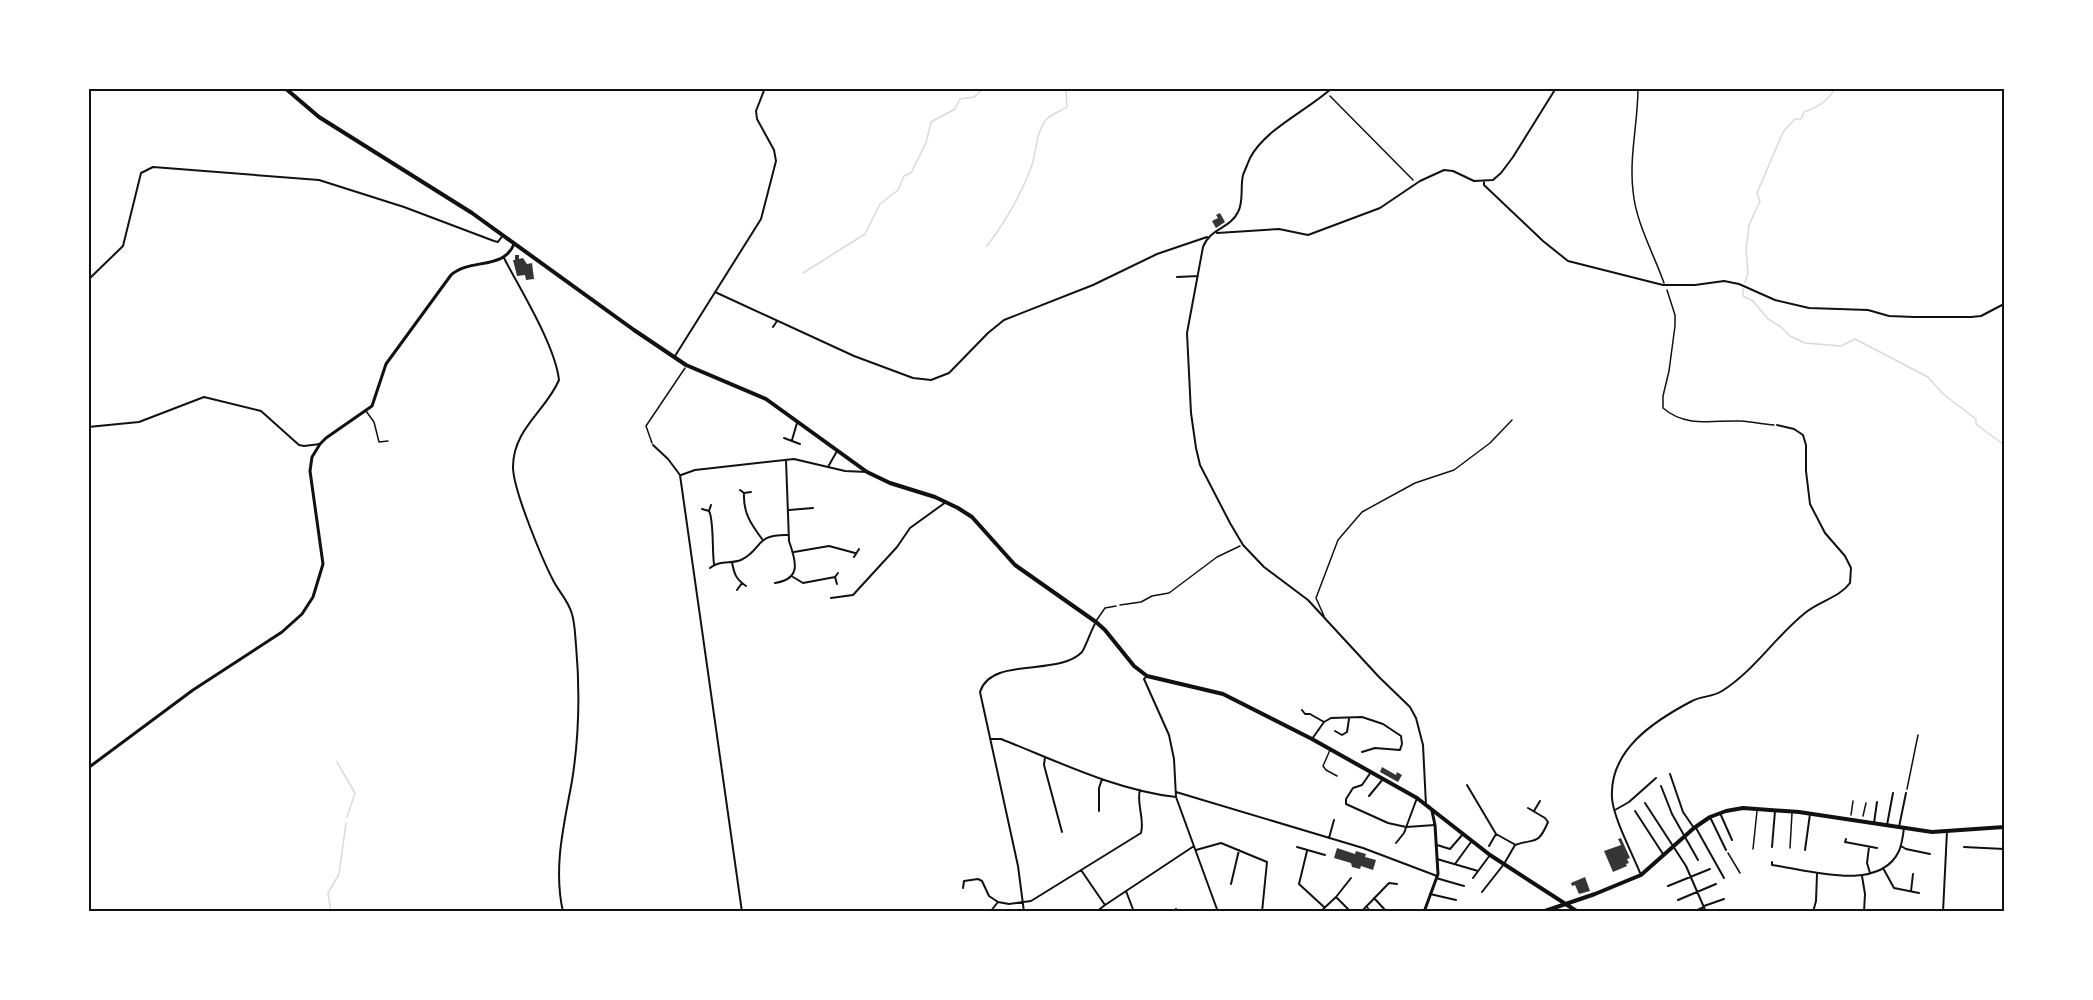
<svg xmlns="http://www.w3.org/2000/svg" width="2093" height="1000" font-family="Karla,sans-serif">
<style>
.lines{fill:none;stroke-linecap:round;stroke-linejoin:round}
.stream{stroke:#d9d9d9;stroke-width:1.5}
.building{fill:#353535}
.path{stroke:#111;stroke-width:1.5}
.service{stroke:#111;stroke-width:1.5}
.minor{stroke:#111;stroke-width:2}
.tertiary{stroke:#111;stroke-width:3}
.primary{stroke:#111;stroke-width:4}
.neatline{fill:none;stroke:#111;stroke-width:2}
</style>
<rect width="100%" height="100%" fill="#fff"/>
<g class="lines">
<path class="stream" d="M987,246C1005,222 1020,197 1031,168C1036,155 1036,130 1047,119C1051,114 1061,111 1067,107L1066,88
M803,273L865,234L880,204L898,190L904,176L911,173L926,143L931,122L955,109L960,99L974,97L984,88
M1745,282L1748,273L1746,250L1749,225L1760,201L1757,193L1783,132L1795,119H1801L1804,112C1816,108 1829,100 1835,88
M1743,289V296L1753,301L1768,319L1780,326L1790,336L1805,343L1841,346L1855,339L1928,377L1943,394L1976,419V424L2004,445
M337,762L355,793L347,817
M331,912L328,893L339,874L346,823"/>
</g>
<path class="building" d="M1220,213L1225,222L1216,228L1212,221L1218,218L1216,215Z
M515,255H519V259L523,258L527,264L532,263L534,279L526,280L525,275L517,276L513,260H515Z
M1382,767L1396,775L1397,772L1402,775L1398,782L1380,772Z
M1621,838L1630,858L1627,859L1629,863L1626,864L1627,866L1613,872L1604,851L1621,845L1618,839Z
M1337,848L1355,854L1356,851L1366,854L1365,857L1376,860L1373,870L1361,866L1360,869L1352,867L1351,863L1334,858Z
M1585,877L1590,891L1579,894L1575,885L1572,886L1571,883Z"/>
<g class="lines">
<path class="path" d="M1638,88C1638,123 1629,156 1633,191C1636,223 1653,252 1664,283
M1330,96L1413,180
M1667,290L1675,315V326L1669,371L1663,396V408C1686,428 1713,420 1741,421C1752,422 1763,424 1774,425
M652,443L646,426L685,368
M1120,605L1141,602L1152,596L1169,593L1217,557L1240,546
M1907,789L1918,735
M1851,815L1853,801
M1863,816L1866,803
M1728,853L1740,873"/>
<path class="service" d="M366,411L374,422L379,442L388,441
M1324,616L1316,598L1338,540L1362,512L1415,483L1454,470L1490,443L1512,420
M1096,621L1105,608L1116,606
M1330,750L1323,766L1326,770L1337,776
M1790,848L1792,813
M1753,849L1757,811
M1367,907L1371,912"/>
<path class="minor" d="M1332,88C1308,110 1265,129 1250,158C1248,163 1245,170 1243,175C1240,188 1244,201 1238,212C1230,229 1210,228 1203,247L1187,333L1191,413L1196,448L1200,465L1230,523L1243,545L1264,567L1308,600L1379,677L1410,707L1416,718L1423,745L1426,805
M1484,182V185L1543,241L1568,261L1663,285H1695L1724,281L1739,284L1775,300L1809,308L1868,310L1889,316L1914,317H1971L1981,316L2004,304
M1217,233L1279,229L1308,235L1380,208L1420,181L1444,170L1453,171L1474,181L1493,180L1501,173L1513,157L1556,88
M504,258C521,291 555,345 559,380C546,411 513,429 513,467C513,490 543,561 554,582C560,593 569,602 572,614C575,624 575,635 576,645C580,690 579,737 572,781C564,825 553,867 563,912
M1177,277L1198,276
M88,280L123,246L141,173L153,167L319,180L404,207L494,241L498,242L503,235
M715,292L854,356L913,378L931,380L949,373L988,333L1004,320L1093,285L1157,254L1207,237
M773,327L777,321
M675,356L761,219L776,161L774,150L757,119L756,111L765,88
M88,427L139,422L204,397L261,411L299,445L304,446L320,444
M784,438L800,444
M792,440L797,423
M653,445L668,459L680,475L742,912
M828,467L837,451
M681,475L695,470L794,459L845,471L867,472
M740,490L744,493L751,492
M744,493C743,513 751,524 762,539
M702,509L709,511L711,505
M789,510L813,508
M709,511C714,520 712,551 714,564
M794,552L829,546L855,553
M854,557L859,549
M732,562C734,574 736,579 746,586
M710,568C719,560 731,564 741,560C764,549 753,534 789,535
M793,577L803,583L835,577
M775,583C802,579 796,561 789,541L786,460
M837,584L835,577L838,573
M737,590L742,583
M831,598L853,595L897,547L910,528L946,502
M1146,677L1144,679L1169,735L1174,759L1176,797L1218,912
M1302,710L1305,714H1310L1324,722
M1335,731L1342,735L1347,732L1349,719
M990,739H1001C1057,761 1115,790 1176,797
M1312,739L1324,722L1331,718L1362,717L1383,724L1401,736L1402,744L1400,750L1375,748L1362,752
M1045,757L1044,765L1062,832
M1371,772L1362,785L1353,788L1346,799V804L1388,823L1406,827L1435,825
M1670,774L1683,812L1694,828
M1467,785L1496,834L1489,846
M1661,786L1672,814L1698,860
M1176,792L1363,848L1437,876
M1369,796L1383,779
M1645,803L1686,866L1706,912
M1615,810L1629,802L1656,778
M1099,811V788L1102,779
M1534,811L1540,801
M1635,811L1663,854
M1720,813L1732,840
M1710,817L1726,850
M1874,823L1877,802
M1887,825L1893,793
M1899,827L1906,793
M1696,828L1724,878
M1496,834L1514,844
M1329,838L1334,820
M1846,839L1845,842L1877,848
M1396,843L1404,833L1417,798
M1437,845L1450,849L1463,834
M1901,846L1906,849L1930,854
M1297,847L1325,855
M1772,847L1775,811
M1869,847L1867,863L1870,873
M1964,847L2004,849
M1196,850L1221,843L1267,862L1262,912
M1805,850L1810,814
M1307,851L1299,884L1324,907
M1437,859L1478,871
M1772,862V865C1805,869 1879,894 1899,851C1902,844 1903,836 1904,828
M1455,864L1471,842
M1883,868L1894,888L1919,893
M1081,870L1105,905L1096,912
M1641,875C1633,855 1613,817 1612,798C1609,750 1654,721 1692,701C1701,696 1713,697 1722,691C1754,671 1775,637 1805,613C1819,601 1839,598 1850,583L1851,568L1845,556L1825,533L1810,504L1806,471V445L1803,435L1794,429L1777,425
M1862,876L1865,894L1864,912
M1436,878L1464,886
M1473,878L1490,855
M1231,884L1239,850
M1668,886L1710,869
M963,888L964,881L978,879L982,881L989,896L998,902L1009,904L1031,901L1141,833C1145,818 1136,804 1140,790
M1126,891L1134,912
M1911,891L1913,874
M1482,892L1504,864L1515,845C1535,838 1538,846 1548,822L1545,818L1528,808
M1430,894L1456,900
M1336,897L1351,912
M1374,898L1386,911
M1678,900L1716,884
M1105,905L1194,846
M1704,906L1724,899
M1176,909L1177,912
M990,912L998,902
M1024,912L1018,866L980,692C991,656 1058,677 1082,652C1085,648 1092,628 1096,622
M1320,912L1336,897L1351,878
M1361,912L1389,883L1397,884
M1693,912L1704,907
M1813,912L1816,901L1817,874
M1943,912L1947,831"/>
<path class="tertiary" d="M88,768L193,690L282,632L302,614L313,597L323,564L310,471L312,457L320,444L326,438L372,406L386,364L451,275C470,258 504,270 514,244
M1424,912L1438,874L1435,825L1432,811"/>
<path class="primary" d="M285,88L319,117L472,213L634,330L686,365L766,399L867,472L890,483L935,497L958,508L972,517L1015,565L1096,622L1105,630L1134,666L1147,676L1223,694L1312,739L1417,798L1490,855L1578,912
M1542,912L1595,894L1641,875L1694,828L1710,817L1726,811L1743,808L1799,812L1932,832L2004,827"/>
</g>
<rect width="2093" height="1000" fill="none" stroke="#ffffff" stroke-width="180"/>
<rect x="90" y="90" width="1913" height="820" class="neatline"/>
</svg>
